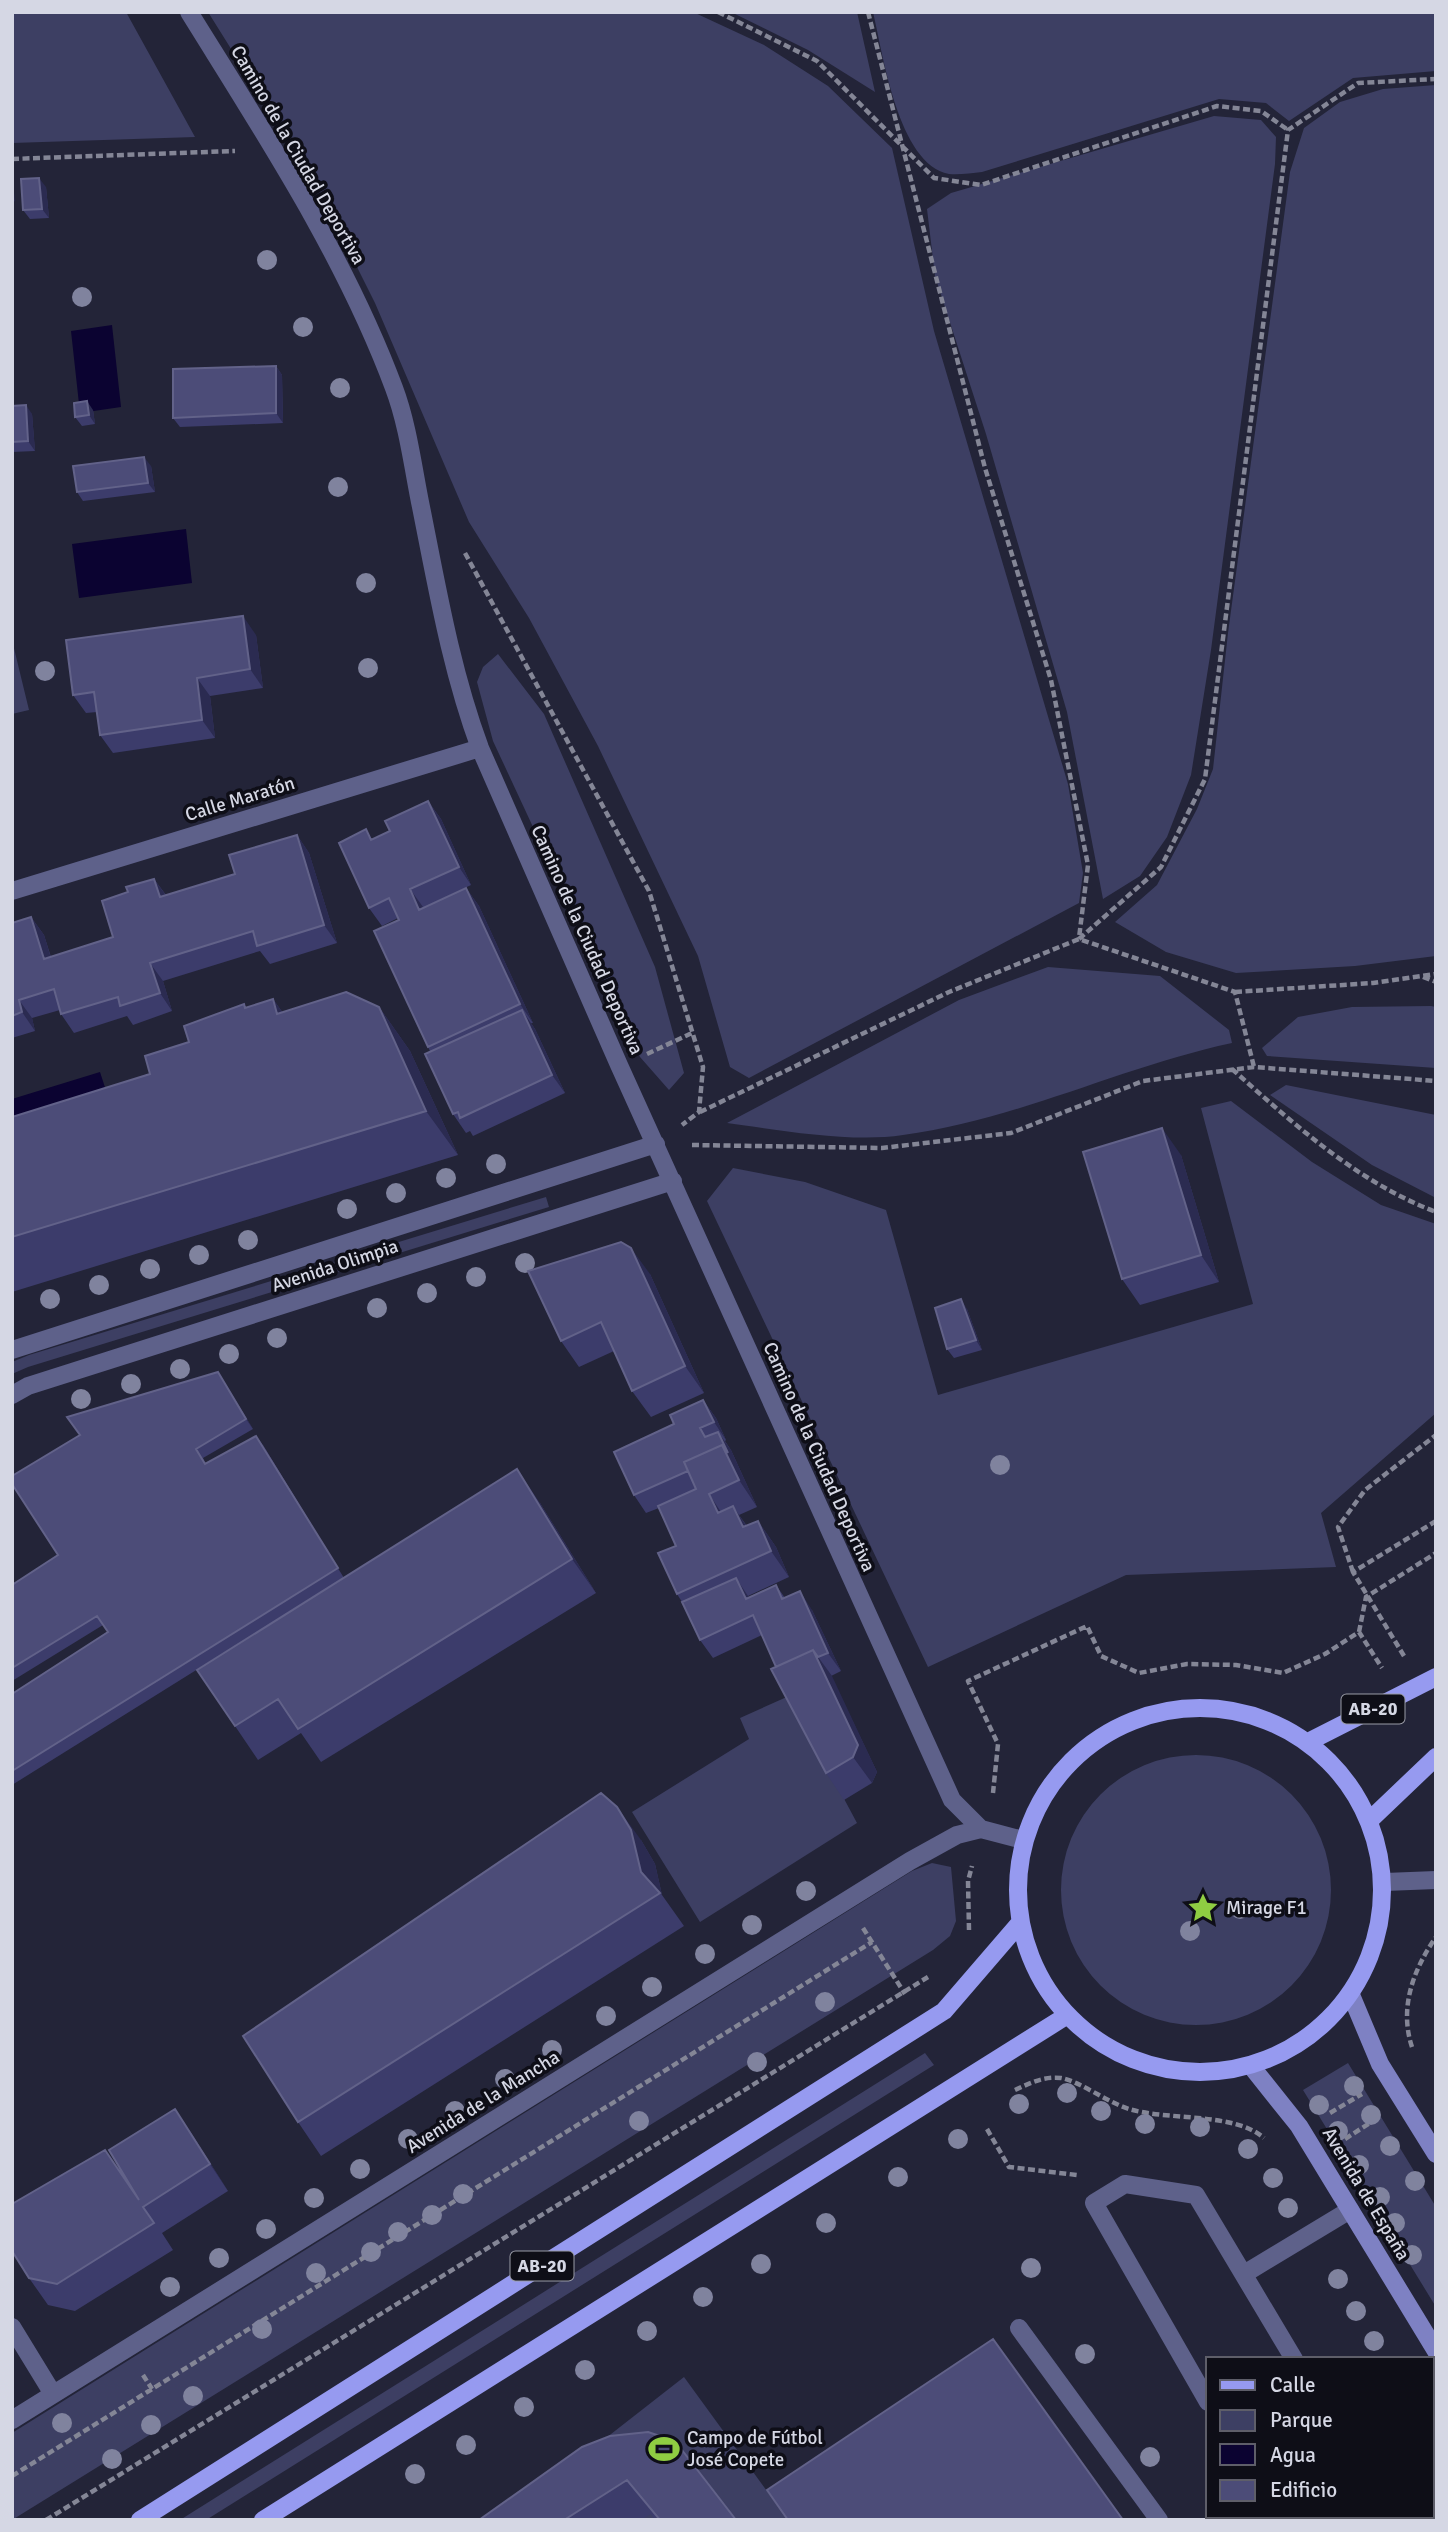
<svg xmlns="http://www.w3.org/2000/svg" width="1448" height="2532" font-family="Signika,sans-serif">
<style>
.green{fill:#3d3f63}
.water{fill:#0b0331}
.lines{fill:none;stroke-linecap:round;stroke-linejoin:round}
.path{stroke:#848696;stroke-width:4.5;stroke-dasharray:7 3.5;stroke-linecap:butt}
.service{stroke:#5e618a;stroke-width:18}
.minor{stroke:#5e618a;stroke-width:18}
.secondary{stroke:#7e81c3;stroke-width:18}
.primary{stroke:#969af0;stroke-width:18}
.tree{fill:#80839e}
.wall{fill:#3c3c6b}
.shaded-wall{fill:#2b2b51}
.building{fill:#4c4c78;stroke:#626289;stroke-width:2}
.labels{text-anchor:middle;dominant-baseline:central;stroke-width:7;stroke-linejoin:round;paint-order:stroke}
.shield{fill:#0e0e17;stroke:#999ba6;stroke-width:2}
.shield-label{font-size:18px;font-weight:bold;fill:#d5d7e4}
.street-label{font-size:19px;fill:#d5d7e4;stroke:#0e0e17}
.poi-label{font-size:19px;fill:#d5d7e4;stroke:#0e0e17;text-anchor:start}
</style>
<rect width="100%" height="100%" fill="#232438"/>
<path class="green" d="M12,12H126L195,137L12,143Z
M208,12H693L764,45L828,86L892,148L934,331L1068,784L1083,873L1079,903L749,1078L730,1067L698,956L598,746L529,618L469,522L375,303L315,183Z
M731,12H857L875,92L808,50Z
M873,12H1436V71L1353,78L1289,121L1266,103L1219,99L982,172C972,173 959,175 949,174C898,164 883,54 873,12Z
M1436,85V956L1355,966L1236,973L1166,952L1115,922L1157,885L1197,809L1213,769L1228,633L1290,172L1304,128L1340,102L1383,89Z
M1214,116L1261,120L1276,137L1275,164L1211,650L1191,775L1167,837L1140,876L1103,899L1067,712L986,434L935,276L927,209L951,193Z
M12,640L29,710L12,714Z
M498,654L544,714L655,967L684,1073L669,1090L640,1057L493,741L477,682L483,667Z
M1048,967L1160,976L1229,1030L1232,1043C1120,1067 1017,1120 903,1135C851,1143 780,1130 727,1123L959,1000Z
M1431,1006L1436,1007V1068L1267,1056L1262,1048L1298,1017L1352,1007Z
M1286,1085L1436,1115V1198L1372,1165L1270,1095Z
M1231,1101L1312,1162L1381,1205L1436,1224V1413L1321,1513L1336,1567L1126,1575L928,1667L707,1201L733,1168L805,1182L886,1210L938,1395L1253,1304L1201,1108Z
M546,1197L549,1207L28,1367L12,1374V1362L29,1355Z
M789,1696L857,1823L700,1922L632,1812L749,1739L740,1718Z
M1061 1890a135 135 0 1 1 270 0a135 135 0 1 1-270 0Z
M932,1863L951,1867L956,1921L950,1936L933,1950L12,2520V2433L912,1871Z
M925,2053L934,2065L206,2520H180Z
M1348,2063L1436,2207V2307L1303,2090Z
M684,2377L788,2520H501Z"/>
<path class="water" d="M112,325L121,407L80,413L71,331Z
M186,529L192,583L79,598L72,544Z
M100,1072L115,1118L12,1150V1099Z"/>
<g class="lines">
<path class="path" d="M718,12L817,61L934,178L981,185L1217,106L1261,111L1288,130
M868,12L985,468L1051,680L1088,865L1079,938
M12,159L235,151
M465,553L649,891L703,1067L699,1112L682,1125
M1079,939L1161,867L1205,779L1288,130L1358,83L1436,79
M1423,977L1436,982
M1235,992L1373,983L1436,974
M647,1054L692,1033
M1232,1069C1295,1125 1357,1182 1436,1212
M700,1112L949,992L1079,939L1235,992L1254,1067
M692,1145L882,1148L1011,1133L1143,1081L1254,1067L1436,1081
M1353,1572L1338,1527L1365,1490L1436,1435
M1359,1632L1366,1597L1436,1553
M1404,1656L1353,1572L1436,1521
M993,1793L998,1744L968,1681L1087,1626L1101,1656L1139,1673L1187,1664L1236,1665L1283,1673L1325,1654L1359,1632L1382,1668
M863,1928L905,1994
M969,1930L968,1881L972,1866
M1412,2047C1399,2008 1413,1970 1436,1937
M1015,2090C1030,2083 1044,2076 1061,2078C1079,2081 1107,2102 1129,2109C1170,2121 1234,2112 1264,2138
M1330,2113L1362,2094
M987,2129L1009,2167L1077,2175
M1345,2139L1376,2119
M143,2375L152,2389
M12,2476L872,1942
M46,2520L928,1977"/>
<path class="service" d="M1244,2274L1350,2210
M1019,2328L1159,2520
M1208,2402L1094,2203L1125,2184L1196,2195L1294,2359
M1274,2516L1276,2520
M1388,2516L1390,2520"/>
<path class="minor" d="M189,12C264,133 344,254 394,388C408,425 413,468 421,507C437,587 451,670 480,748L619,1065L952,1800L981,1829L1023,1840
M12,891L480,748
M12,1350L656,1144
M12,1395L28,1386L673,1181
M1385,1882L1436,1880
M12,2327L53,2394
M12,2420L910,1861L957,1835L981,1829"/>
<path class="secondary" d="M1351,1995L1380,2064L1436,2154
M1251,2066L1299,2126L1436,2351"/>
<path class="primary" d="M1018 1890a182 182 0 1 1 364 0a182 182 0 1 1-364 0Z
M1310,1741L1436,1677
M1371,1819L1436,1757
M140,2520L944,2011L1019,1924
M263,2520L1066,2016"/>
</g>
<g class="tree">
<circle cx="267" cy="260" r="10"/>
<circle cx="82" cy="297" r="10"/>
<circle cx="303" cy="327" r="10"/>
<circle cx="340" cy="388" r="10"/>
<circle cx="338" cy="487" r="10"/>
<circle cx="366" cy="583" r="10"/>
<circle cx="368" cy="668" r="10"/>
<circle cx="45" cy="671" r="10"/>
<circle cx="496" cy="1164" r="10"/>
<circle cx="446" cy="1178" r="10"/>
<circle cx="396" cy="1193" r="10"/>
<circle cx="347" cy="1209" r="10"/>
<circle cx="248" cy="1240" r="10"/>
<circle cx="199" cy="1255" r="10"/>
<circle cx="525" cy="1263" r="10"/>
<circle cx="150" cy="1269" r="10"/>
<circle cx="476" cy="1277" r="10"/>
<circle cx="99" cy="1285" r="10"/>
<circle cx="427" cy="1293" r="10"/>
<circle cx="50" cy="1299" r="10"/>
<circle cx="377" cy="1308" r="10"/>
<circle cx="277" cy="1338" r="10"/>
<circle cx="229" cy="1354" r="10"/>
<circle cx="180" cy="1369" r="10"/>
<circle cx="131" cy="1384" r="10"/>
<circle cx="81" cy="1399" r="10"/>
<circle cx="1000" cy="1465" r="10"/>
<circle cx="806" cy="1891" r="10"/>
<circle cx="1240" cy="1909" r="10"/>
<circle cx="752" cy="1925" r="10"/>
<circle cx="1190" cy="1931" r="10"/>
<circle cx="705" cy="1954" r="10"/>
<circle cx="652" cy="1987" r="10"/>
<circle cx="825" cy="2002" r="10"/>
<circle cx="606" cy="2016" r="10"/>
<circle cx="552" cy="2050" r="10"/>
<circle cx="757" cy="2062" r="10"/>
<circle cx="505" cy="2079" r="10"/>
<circle cx="1354" cy="2086" r="10"/>
<circle cx="1067" cy="2093" r="10"/>
<circle cx="1019" cy="2104" r="10"/>
<circle cx="1319" cy="2105" r="10"/>
<circle cx="455" cy="2111" r="10"/>
<circle cx="1101" cy="2111" r="10"/>
<circle cx="1371" cy="2115" r="10"/>
<circle cx="639" cy="2121" r="10"/>
<circle cx="1145" cy="2124" r="10"/>
<circle cx="1200" cy="2127" r="10"/>
<circle cx="1338" cy="2131" r="10"/>
<circle cx="408" cy="2139" r="10"/>
<circle cx="958" cy="2139" r="10"/>
<circle cx="1390" cy="2146" r="10"/>
<circle cx="1248" cy="2149" r="10"/>
<circle cx="1359" cy="2165" r="10"/>
<circle cx="360" cy="2169" r="10"/>
<circle cx="898" cy="2177" r="10"/>
<circle cx="1273" cy="2178" r="10"/>
<circle cx="1415" cy="2181" r="10"/>
<circle cx="463" cy="2194" r="10"/>
<circle cx="1380" cy="2197" r="10"/>
<circle cx="314" cy="2198" r="10"/>
<circle cx="1288" cy="2208" r="10"/>
<circle cx="432" cy="2215" r="10"/>
<circle cx="826" cy="2223" r="10"/>
<circle cx="1395" cy="2223" r="10"/>
<circle cx="266" cy="2229" r="10"/>
<circle cx="398" cy="2232" r="10"/>
<circle cx="371" cy="2252" r="10"/>
<circle cx="1412" cy="2255" r="10"/>
<circle cx="219" cy="2258" r="10"/>
<circle cx="761" cy="2264" r="10"/>
<circle cx="1031" cy="2268" r="10"/>
<circle cx="316" cy="2273" r="10"/>
<circle cx="1338" cy="2279" r="10"/>
<circle cx="170" cy="2287" r="10"/>
<circle cx="703" cy="2297" r="10"/>
<circle cx="1356" cy="2311" r="10"/>
<circle cx="262" cy="2329" r="10"/>
<circle cx="647" cy="2331" r="10"/>
<circle cx="1374" cy="2341" r="10"/>
<circle cx="1085" cy="2354" r="10"/>
<circle cx="585" cy="2370" r="10"/>
<circle cx="193" cy="2396" r="10"/>
<circle cx="524" cy="2407" r="10"/>
<circle cx="62" cy="2423" r="10"/>
<circle cx="151" cy="2425" r="10"/>
<circle cx="466" cy="2445" r="10"/>
<circle cx="1150" cy="2457" r="10"/>
<circle cx="112" cy="2459" r="10"/>
<circle cx="415" cy="2474" r="10"/>
</g>
<path class="wall" d="M46,187L49,218L30,219L23,210Z
M276,366L282,375L283,423L180,427L173,418Z
M12,406L32,414L35,451L12,452Z
M93,410L95,424L82,426L75,417Z
M151,466L155,492L83,501L77,492Z
M256,635L263,688L210,696L215,738L113,753L100,735L97,712L86,713L73,695Z
M428,801L441,819L471,885L423,908L466,888L479,906L533,1023H531L535,1029L565,1093L473,1136L470,1131L466,1133L453,1114L430,1051L428,1047L398,918L382,926L369,908L374,839L390,831Z
M297,835L309,853L337,943L270,964L260,951L163,981L172,1011L133,1025L127,1016L74,1033L61,1014L60,1010L32,1018L35,1031L12,1038V923L31,917L44,935L51,957L113,937L128,892L154,879L166,895L235,874Z
M273,999L283,1013L379,1007L410,1051L458,1155L12,1292V1117L150,1074L189,1042L244,1004L246,1008Z
M1181,1155L1219,1282L1140,1305L1122,1279Z
M650,1274L704,1393L651,1417L632,1391L614,1351L579,1367L561,1341Z
M967,1309L982,1350L954,1358L947,1349Z
M218,1372L253,1429L203,1458L206,1464L263,1445L344,1578L540,1503L596,1593L321,1762L301,1733L258,1760L235,1726L318,1594L12,1785V1694L108,1632L103,1625L12,1681V1585L58,1555Z
M703,1400L716,1418L726,1440L725,1441L731,1450L757,1507L739,1515L747,1526L758,1521L776,1547L789,1577L748,1596L749,1598L776,1585L785,1598L812,1610L841,1671L831,1676L877,1772L872,1783L844,1800L826,1773L762,1635L713,1658L700,1640L682,1602L677,1594L676,1546L659,1508L646,1513L634,1495Z
M641,1840L655,1864L662,1895L684,1926L321,2156L298,2122Z
M175,2109L193,2136L228,2191L162,2233L173,2250L75,2311L48,2305L29,2278L132,2188Z
M582,2447L736,2520H655L651,2514L641,2520H479Z"/>
<path class="shaded-wall" d="M39,178L46,187L49,218L42,209Z
M12,190L14,192L15,202L12,198Z
M276,366L282,375L283,423L276,413Z
M87,401L93,410L95,424L89,415Z
M26,405L32,414L35,451L28,441Z
M144,457L151,466L155,492L148,483Z
M243,616L256,635L263,688L250,669Z
M197,678L210,696L215,738L202,720Z
M428,801L441,819L471,885L459,867Z
M297,835L309,853L337,943L324,925Z
M154,879L167,897H160Z
M466,888L479,906L533,1023L520,1004Z
M410,889L423,907L432,928L419,910Z
M31,917L44,935L57,978L44,959Z
M150,963L163,981L172,1011L160,993Z
M273,999L304,1043L277,1014Z
M19,1000L32,1018L35,1031L22,1012Z
M379,1007L410,1051L458,1155L426,1111Z
M522,1010L535,1029L565,1093L552,1075Z
M1162,1128L1181,1155L1219,1282L1201,1255Z
M631,1248L650,1274L704,1393L685,1366Z
M961,1299L967,1309L982,1350L976,1340Z
M218,1372L224,1381L253,1429L246,1419Z
M703,1400L716,1418L726,1440L714,1422Z
M718,1432L731,1450L757,1507L739,1480L722,1445Z
M256,1436L263,1445L344,1578L338,1568Z
M517,1469L540,1503L596,1593L572,1559Z
M709,1494L727,1521L718,1513Z
M733,1506L751,1533L743,1527Z
M758,1521L776,1547L789,1577L771,1551Z
M736,1578L748,1596L759,1618L746,1599Z
M800,1591L812,1610L841,1671L828,1653Z
M813,1650L832,1676L877,1772L872,1783L853,1757Z
M617,1807L641,1840L655,1864L662,1895L641,1872Z
M175,2109L193,2136L228,2191L210,2164Z"/>
<path class="building" d="M39,178L42,209L23,210L21,179Z
M276,366V413L173,418V369Z
M87,401L89,415L75,417L74,403Z
M26,405L28,441L12,442V406Z
M144,457L148,483L77,492L73,466Z
M243,616L250,669L197,678L202,720L100,735L94,692L73,695L66,640Z
M428,801L459,867L410,889L419,910L466,888L520,1004L428,1047L374,931L399,920L389,898L369,908L339,843L366,829L371,840L390,831L385,821Z
M297,835L324,925L257,946L253,931L150,963L160,993L120,1006L118,997L61,1014L54,989L19,1000L22,1012L12,1016V923L31,917L44,959L113,937L102,901L128,892L126,887L154,879L160,897L235,874L229,855Z
M346,992L379,1007L426,1111L12,1237V1117L150,1074L145,1056L189,1042L184,1026L244,1004L245,1008L273,999L277,1014Z
M522,1010L552,1075L460,1118L458,1112L453,1114L425,1054Z
M1162,1128L1201,1255L1122,1279L1083,1152Z
M621,1242L631,1248L685,1366L632,1391L601,1322L561,1341L528,1271Z
M961,1299L976,1340L947,1349L935,1308Z
M218,1372L246,1419L196,1449L205,1464L256,1436L338,1568L12,1771V1694L108,1632L97,1616L12,1668V1585L58,1555L12,1484V1476L80,1435L67,1417Z
M703,1400L714,1422L700,1428L705,1437L718,1432L728,1453L722,1445L684,1462L688,1471L634,1495L614,1452L674,1424L670,1415Z
M722,1445L739,1480L709,1494L718,1513L733,1506L743,1527L758,1521L771,1551L677,1594L658,1553L676,1546L658,1506L696,1489L684,1462Z
M517,1469L572,1559L298,1729L278,1699L235,1726L197,1670Z
M736,1578L746,1599L776,1585L782,1599L800,1591L828,1653L818,1657L813,1650L776,1667L753,1615L700,1640L682,1602Z
M813,1650L858,1745L853,1757L826,1773L771,1669Z
M601,1793L617,1807L631,1830L641,1872L660,1893L298,2122L243,2036Z
M175,2109L210,2164L143,2207L154,2223L57,2284L29,2278L12,2251V2204L105,2150L139,2200L109,2150Z
M993,2339L1123,2520H788L767,2490Z
M648,2432L675,2441L736,2520H660L627,2480L564,2520H479L582,2447L610,2436Z"/>
<defs>
<g id="sight-bare" transform="scale(2.415)"><path d="M0-6L1.8-2.2L6-1.7L2.9 1.2L3.7 5.4L0 3.3L-3.7 5.4L-2.9 1.2L-6-1.7L-1.8-2.2Z" fill="#8fcd42" stroke="#0e0e17" stroke-width="2.5" paint-order="stroke"/></g>
<g id="stadium-bare" transform="scale(2.415)"><path d="M0-5a6.5 5 0 1 0 0 10a6.5 5 0 1 0 0-10ZM-3.5-1.8h7v3.6h-7Z" fill="#8fcd42" stroke="#0e0e17" stroke-width="2.5" paint-order="stroke"/></g>
</defs>
<g fill-rule="evenodd">
<use href="#sight-bare" x="1203" y="1908"/>
<use href="#stadium-bare" x="664" y="2449"/>
</g>
<g class="labels">
<g class="shield">
<rect x="1341.5" y="1694.5" width="63" height="29" rx="5"/>
<rect x="510.5" y="2251.5" width="63" height="29" rx="5"/>
</g>
<g class="shield-label">
<text x="1373" y="1709">AB-20</text>
<text x="542" y="2266">AB-20</text>
</g>
<g class="street-label">
<text transform="translate(298 155) rotate(60)">Camino de la Ciudad Deportiva</text>
<text transform="translate(240 799) rotate(-17)">Calle Maratón</text>
<text transform="translate(587 940) rotate(66)">Camino de la Ciudad Deportiva</text>
<text transform="translate(335 1266) rotate(-18)">Avenida Olimpia</text>
<text transform="translate(819 1457) rotate(66)">Camino de la Ciudad Deportiva</text>
<text transform="translate(483 2102) rotate(-32)">Avenida de la Mancha</text>
<text transform="translate(1366 2194) rotate(59)">Avenida de España</text>
</g>
<g class="poi-label">
<text x="1226" y="1908">Mirage F1</text>
<text x="687" y="2438">Campo de Fútbol<tspan x="687" dy="22">José Copete</tspan></text>
</g>
</g>
<rect width="1448" height="2532" fill="none" stroke="#d5d7e4" stroke-width="28"/>
<rect x="1206" y="2357" width="228" height="161" fill="#0e0e17" stroke="#5e5e69" stroke-width="2"/>
<rect x="1220" y="2380" width="35" height="10" fill="#969af0" stroke="#5e5e69" stroke-width="2"/>
<text x="1270" y="2392" font-size="21" fill="#d5d7e4">Calle</text>
<rect x="1220" y="2410" width="35" height="21" fill="#3d3f63" stroke="#5e5e69" stroke-width="2"/>
<text x="1270" y="2427" font-size="21" fill="#d5d7e4">Parque</text>
<rect x="1220" y="2444" width="35" height="21" fill="#0b0331" stroke="#5e5e69" stroke-width="2"/>
<text x="1270" y="2462" font-size="21" fill="#d5d7e4">Agua</text>
<rect x="1220" y="2480" width="35" height="21" fill="#4c4c78" stroke="#5e5e69" stroke-width="2"/>
<text x="1270" y="2497" font-size="21" fill="#d5d7e4">Edificio</text>
</svg>
